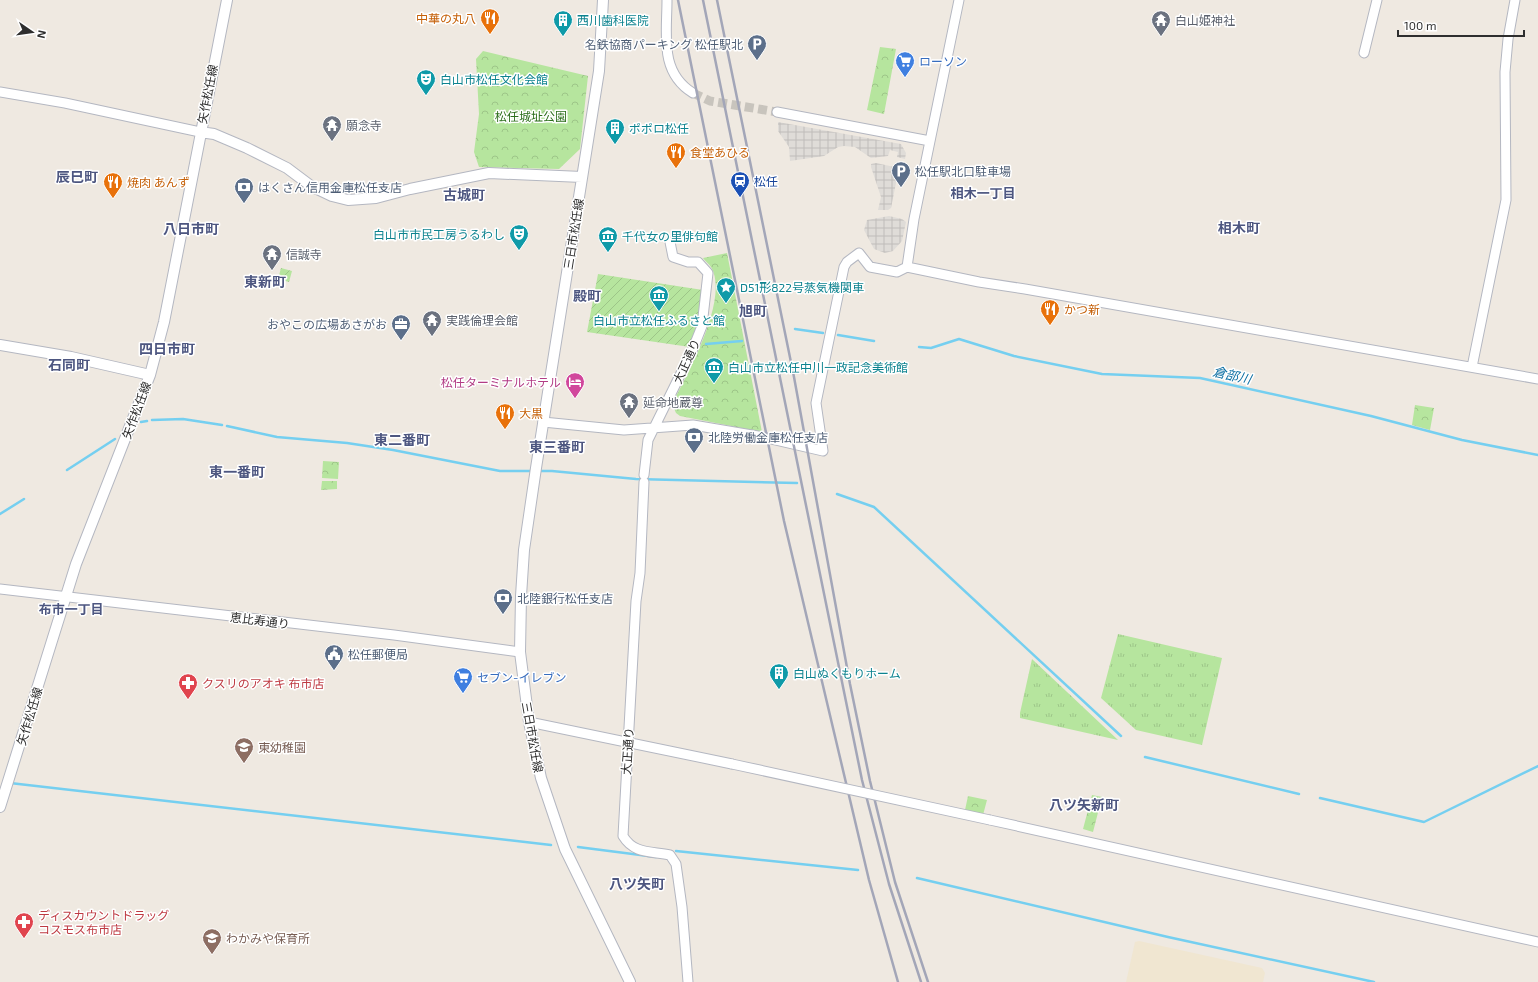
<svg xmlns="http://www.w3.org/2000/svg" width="1538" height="982" font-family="'Exo 2','Noto Sans JP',sans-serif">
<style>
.education{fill:#f0e6d1}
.grass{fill:url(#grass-tufts)}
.park{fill:url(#park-crowns)}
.garden{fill:url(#garden-furrows)}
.plaza{fill:url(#plaza-grid)}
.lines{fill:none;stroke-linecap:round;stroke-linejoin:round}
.stream{stroke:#75cff0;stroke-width:2.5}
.tertiary-tunnel{stroke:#c8c4bd;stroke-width:9;stroke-dasharray:9 4.5;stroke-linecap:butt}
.tertiary-casing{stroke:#b4b7c1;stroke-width:11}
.secondary-casing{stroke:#b4b7c1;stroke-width:12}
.tertiary{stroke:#fff;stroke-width:9}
.secondary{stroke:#fff;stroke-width:10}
.rail{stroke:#a3a6b8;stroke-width:2.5}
.tertiary-bridge-casing{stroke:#b4b7c1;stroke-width:11;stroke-linecap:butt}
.tertiary-bridge{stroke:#fff;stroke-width:9}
.labels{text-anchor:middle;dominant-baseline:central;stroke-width:3;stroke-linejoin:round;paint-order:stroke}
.food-label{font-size:12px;fill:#c56008;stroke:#fff;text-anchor:start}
.culture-label{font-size:12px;fill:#0d838f;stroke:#fff;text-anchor:start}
.worship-label{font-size:12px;fill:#5b616d;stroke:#fff;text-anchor:start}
.service-label{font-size:12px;fill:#4e5e75;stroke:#fff;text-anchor:start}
.shop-label{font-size:12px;fill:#366cbe;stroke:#fff;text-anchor:start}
.street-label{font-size:12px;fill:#2e2e2e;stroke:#fff}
.park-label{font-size:12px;fill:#2c6e1b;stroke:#fff}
.transit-label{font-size:12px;fill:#164399;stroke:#fff;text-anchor:start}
.hotel-label{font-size:12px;fill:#b23c85;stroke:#fff;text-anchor:end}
.health-label{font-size:12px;fill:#be3a42;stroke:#fff;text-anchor:start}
.education-label{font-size:12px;fill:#785e54;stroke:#fff;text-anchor:start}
.neighbourhood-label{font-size:13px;font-weight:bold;fill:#4d5680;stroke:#fff}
.water-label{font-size:13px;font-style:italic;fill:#0d6fa3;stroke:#fff}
.quarter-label{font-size:14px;font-weight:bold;fill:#4d5680;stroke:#fff}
</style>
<defs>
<pattern id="grass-tufts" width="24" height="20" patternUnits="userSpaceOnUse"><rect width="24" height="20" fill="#b6e59e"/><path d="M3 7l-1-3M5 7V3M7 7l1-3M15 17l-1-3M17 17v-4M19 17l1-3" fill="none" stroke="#9dc588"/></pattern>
<pattern id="park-crowns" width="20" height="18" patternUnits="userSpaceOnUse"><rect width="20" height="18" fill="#b6e59e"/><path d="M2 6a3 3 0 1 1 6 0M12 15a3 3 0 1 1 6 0" fill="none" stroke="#9dc588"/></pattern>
<pattern id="garden-furrows" width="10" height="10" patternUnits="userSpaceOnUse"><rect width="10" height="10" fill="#b6e59e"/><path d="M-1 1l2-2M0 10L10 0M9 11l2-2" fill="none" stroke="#9dc588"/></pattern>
<pattern id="plaza-grid" width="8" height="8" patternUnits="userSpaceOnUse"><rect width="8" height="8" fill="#dfdcd8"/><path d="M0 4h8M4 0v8" fill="none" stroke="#c0bdba"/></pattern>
</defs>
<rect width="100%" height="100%" fill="#efe9e1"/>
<path class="education" d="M1139,941L1262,968L1265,973L1263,982H1126L1135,942Z"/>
<path class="grass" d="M1118,634L1222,658L1202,745L1136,730L1101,698Z
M1032,659L1118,740L1020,718V713Z"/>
<path class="park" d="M880,47L896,49L884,114L867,110Z
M483,51L588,76L580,149L559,169L479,167L474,152L479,114L476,59Z
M727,253L762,432L680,416L676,413L672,404C687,375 730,298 711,267C709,264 705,261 703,258Z
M1415,405L1434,408L1430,430L1412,425Z
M323,461L339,462L338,479L322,478Z
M322,481H337V489L321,490Z
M1092,795L1102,797L1093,832L1083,829Z
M968,796L987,800L983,815L965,810Z"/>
<path class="garden" d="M281,268L292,271L289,282L278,279Z
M598,274L703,290L698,331L690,347L587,332Z"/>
<path class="plaza" d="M778,122L901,144L906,153L905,159L897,157L898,152L890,150L888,156L871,158L855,147L844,146L838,147L824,156L790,161L789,147L778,131Z
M876,163L899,168L891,208L888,210H878L881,197L871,167V164Z
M889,216L902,219L906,222L902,241L893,251L885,253L874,249L864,230L867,220Z"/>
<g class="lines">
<path class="stream" d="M795,329L823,333
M838,335L874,341
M706,344L742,341
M919,347L931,348L959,339L1014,356L1102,374L1200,378L1371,416L1462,440L1538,455
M152,420L183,419L222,425
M141,422L147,421
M227,426L277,437L347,443L393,450L500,471H533
M67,470L115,439
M538,471H552L636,479L797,483
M837,494L874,507L1121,736
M0,514L24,499
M1145,757L1299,794
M10,783L551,845
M1320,798L1424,822L1538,766
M578,847L656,857
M676,851L858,870
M917,878L1168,937L1374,982"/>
<path class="tertiary-tunnel" d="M693,93L710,101L777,112"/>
<g class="tertiary-casing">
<path id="tertiary" d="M667,0C667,35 659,72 693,93
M1364,53L1377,0
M0,92L65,103L200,132
M777,112L930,141
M907,267L914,219L959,0
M1472,367L1506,200L1505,72L1508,39L1515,0
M543,422L624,430L693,425L758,436L823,451L816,403L844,267L847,262L859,253L870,267L897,272L907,267L979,282L1025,289L1538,379
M644,475L648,440L692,351L702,326L708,273L698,262H688L673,257L670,242
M644,482L640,573L636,601L623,836C634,854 650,851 670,855L676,864L682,907L688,982
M0,589L394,635L520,652
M529,722L732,764
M990,820L1538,942"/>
</g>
<g class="secondary-casing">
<path id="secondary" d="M603,0L599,71L536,468L524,550L521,596L520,652L529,722L541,778L565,849L630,982
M200,132L214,134L247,148L287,168L311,186L332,196L348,200L376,198L410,189L489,173L582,177
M0,345L71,357L150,375
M0,807L76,564L150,375L164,322L227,0"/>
</g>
<use href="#tertiary" class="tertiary"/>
<use href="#secondary" class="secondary"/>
<path class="rail" d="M678,0L784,521L869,880L898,982
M703,0L862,780L889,884L921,982
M717,0L794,377L850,684L870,781L895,882L928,982"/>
<g class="tertiary-bridge-casing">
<path id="tertiary-bridge" d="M732,764L990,820"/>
</g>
<use href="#tertiary-bridge" class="tertiary-bridge"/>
</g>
<defs>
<g id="restaurant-pin" transform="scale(1)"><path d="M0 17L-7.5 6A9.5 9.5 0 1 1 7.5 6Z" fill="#e8710a" stroke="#fff"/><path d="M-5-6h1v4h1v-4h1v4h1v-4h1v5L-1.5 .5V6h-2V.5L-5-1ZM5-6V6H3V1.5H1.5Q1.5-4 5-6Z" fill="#fff"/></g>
<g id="building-pin" transform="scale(1)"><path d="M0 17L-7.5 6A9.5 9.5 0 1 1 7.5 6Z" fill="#0f9aa8" stroke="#fff"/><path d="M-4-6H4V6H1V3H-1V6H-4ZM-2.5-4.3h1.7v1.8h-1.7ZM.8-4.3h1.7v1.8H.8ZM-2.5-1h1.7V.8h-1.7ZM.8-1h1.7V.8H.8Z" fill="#fff"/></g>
<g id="temple-pin" transform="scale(1)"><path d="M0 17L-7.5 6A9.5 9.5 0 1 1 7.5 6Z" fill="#6b7280" stroke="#fff"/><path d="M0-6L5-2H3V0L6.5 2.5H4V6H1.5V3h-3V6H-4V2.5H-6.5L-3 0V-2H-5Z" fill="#fff"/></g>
<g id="parking-pin" transform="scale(1)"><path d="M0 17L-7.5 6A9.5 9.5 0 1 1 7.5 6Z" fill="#5c6f8a" stroke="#fff"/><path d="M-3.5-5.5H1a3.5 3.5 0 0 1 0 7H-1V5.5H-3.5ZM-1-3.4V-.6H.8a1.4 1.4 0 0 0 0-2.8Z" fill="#fff"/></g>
<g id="supermarket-pin" transform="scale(1)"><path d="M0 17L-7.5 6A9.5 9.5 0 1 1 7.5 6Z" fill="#3f7fe0" stroke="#fff"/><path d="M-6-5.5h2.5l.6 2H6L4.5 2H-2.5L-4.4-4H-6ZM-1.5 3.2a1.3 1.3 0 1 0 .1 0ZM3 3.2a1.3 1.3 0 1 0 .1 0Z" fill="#fff"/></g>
<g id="theatre-pin" transform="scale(1)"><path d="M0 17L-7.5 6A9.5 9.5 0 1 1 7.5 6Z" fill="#0f9aa8" stroke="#fff"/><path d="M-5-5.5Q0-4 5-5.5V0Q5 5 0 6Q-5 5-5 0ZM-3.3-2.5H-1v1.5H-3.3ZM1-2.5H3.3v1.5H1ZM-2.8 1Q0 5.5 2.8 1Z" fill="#fff"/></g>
<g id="station-pin" transform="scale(1)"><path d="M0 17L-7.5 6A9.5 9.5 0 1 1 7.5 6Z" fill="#1a4fb4" stroke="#fff"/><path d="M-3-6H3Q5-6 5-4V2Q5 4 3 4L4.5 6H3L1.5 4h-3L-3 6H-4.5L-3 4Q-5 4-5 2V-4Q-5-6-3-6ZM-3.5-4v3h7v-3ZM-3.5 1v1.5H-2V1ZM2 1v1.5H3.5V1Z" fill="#fff"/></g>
<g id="bank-pin" transform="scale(1)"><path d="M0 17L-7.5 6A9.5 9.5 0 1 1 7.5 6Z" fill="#5c6f8a" stroke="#fff"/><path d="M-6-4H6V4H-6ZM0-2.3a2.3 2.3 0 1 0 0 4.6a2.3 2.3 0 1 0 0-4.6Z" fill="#fff"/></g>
<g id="museum-pin" transform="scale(1)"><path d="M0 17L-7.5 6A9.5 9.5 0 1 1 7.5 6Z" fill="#0f9aa8" stroke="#fff"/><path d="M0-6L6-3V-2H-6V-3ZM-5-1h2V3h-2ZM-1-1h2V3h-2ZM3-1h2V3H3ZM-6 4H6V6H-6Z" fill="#fff"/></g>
<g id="sight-pin" transform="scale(1)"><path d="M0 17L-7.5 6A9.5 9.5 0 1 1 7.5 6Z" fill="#0f9aa8" stroke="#fff"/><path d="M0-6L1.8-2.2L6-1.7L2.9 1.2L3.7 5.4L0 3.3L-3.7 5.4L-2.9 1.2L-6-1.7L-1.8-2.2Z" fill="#fff"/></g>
<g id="office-pin" transform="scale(1)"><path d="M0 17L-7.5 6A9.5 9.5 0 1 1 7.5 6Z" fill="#5c6f8a" stroke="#fff"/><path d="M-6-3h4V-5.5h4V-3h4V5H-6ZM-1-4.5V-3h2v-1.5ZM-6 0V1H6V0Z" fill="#fff"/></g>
<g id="hotel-pin" transform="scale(1)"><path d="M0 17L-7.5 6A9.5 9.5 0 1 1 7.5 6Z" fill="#d1479c" stroke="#fff"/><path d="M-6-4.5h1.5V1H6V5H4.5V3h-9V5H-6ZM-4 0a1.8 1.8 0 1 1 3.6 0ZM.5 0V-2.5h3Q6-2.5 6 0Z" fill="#fff"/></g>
<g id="civic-pin" transform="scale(1)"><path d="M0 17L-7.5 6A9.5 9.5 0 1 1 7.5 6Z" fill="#5c6f8a" stroke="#fff"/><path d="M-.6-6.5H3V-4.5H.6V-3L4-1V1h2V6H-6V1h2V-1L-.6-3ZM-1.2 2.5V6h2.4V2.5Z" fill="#fff"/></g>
<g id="pharmacy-pin" transform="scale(1)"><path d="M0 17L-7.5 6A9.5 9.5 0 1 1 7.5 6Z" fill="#e0444e" stroke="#fff"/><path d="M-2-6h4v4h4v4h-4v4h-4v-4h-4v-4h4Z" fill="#fff"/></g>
<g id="school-pin" transform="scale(1)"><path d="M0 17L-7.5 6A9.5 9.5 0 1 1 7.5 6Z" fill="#8d6e63" stroke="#fff"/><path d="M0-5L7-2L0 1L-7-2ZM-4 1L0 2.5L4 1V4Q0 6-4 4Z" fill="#fff"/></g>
</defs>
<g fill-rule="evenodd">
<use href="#restaurant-pin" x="490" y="18"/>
<use href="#building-pin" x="563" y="20"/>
<use href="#temple-pin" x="1161" y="20"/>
<use href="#parking-pin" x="757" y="44"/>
<use href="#supermarket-pin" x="905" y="61"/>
<use href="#theatre-pin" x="426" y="79"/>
<use href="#temple-pin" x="332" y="125"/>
<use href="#building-pin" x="615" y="128"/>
<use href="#restaurant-pin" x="676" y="152"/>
<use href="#parking-pin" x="901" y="171"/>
<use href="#station-pin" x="740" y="181"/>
<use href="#restaurant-pin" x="113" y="182"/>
<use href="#bank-pin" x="244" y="187"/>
<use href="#theatre-pin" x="519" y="234"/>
<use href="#museum-pin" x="608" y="236"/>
<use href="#temple-pin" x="272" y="254"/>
<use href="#sight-pin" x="726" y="287"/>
<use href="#museum-pin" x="659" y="295"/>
<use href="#restaurant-pin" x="1050" y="309"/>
<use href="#temple-pin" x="432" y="320"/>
<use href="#office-pin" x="401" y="324"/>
<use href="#museum-pin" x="714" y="367"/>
<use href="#hotel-pin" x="575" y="382"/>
<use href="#temple-pin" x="629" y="402"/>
<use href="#restaurant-pin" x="505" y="413"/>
<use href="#bank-pin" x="694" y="437"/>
<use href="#bank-pin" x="503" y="598"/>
<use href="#civic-pin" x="334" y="654"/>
<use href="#building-pin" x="779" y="673"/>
<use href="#supermarket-pin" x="463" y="677"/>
<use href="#pharmacy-pin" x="188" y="683"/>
<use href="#school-pin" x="244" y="747"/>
<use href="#pharmacy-pin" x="24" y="922"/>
<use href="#school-pin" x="212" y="938"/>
</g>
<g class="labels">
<g class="food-label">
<text x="476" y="18" text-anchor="end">中華の丸八</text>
<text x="690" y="152">食堂あひる</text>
<text x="127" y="182">焼肉 あんず</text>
<text x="1064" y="309">かつ新</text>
<text x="519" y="413">大黒</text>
</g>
<g class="culture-label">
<text x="577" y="20">西川歯科医院</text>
<text x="440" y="79">白山市松任文化会館</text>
<text x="629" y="128">ポポロ松任</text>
<text x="505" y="234" text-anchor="end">白山市市民工房うるわし</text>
<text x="622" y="236">千代女の里俳句館</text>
<text x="740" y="287">D51形822号蒸気機関車</text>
<text x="659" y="320" text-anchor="middle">白山市立松任ふるさと館</text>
<text x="728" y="367">白山市立松任中川一政記念美術館</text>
<text x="793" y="673">白山ぬくもりホーム</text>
</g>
<g class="worship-label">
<text x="1175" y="20">白山姫神社</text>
<text x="346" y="125">願念寺</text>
<text x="286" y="254">信誠寺</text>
<text x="446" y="320">実践倫理会館</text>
<text x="643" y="402">延命地蔵尊</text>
</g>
<g class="service-label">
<text x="743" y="44" text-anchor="end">名鉄協商パーキング 松任駅北</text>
<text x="915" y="171">松任駅北口駐車場</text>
<text x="258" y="187">はくさん信用金庫松任支店</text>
<text x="387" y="324" text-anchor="end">おやこの広場あさがお</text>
<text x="708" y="437">北陸労働金庫松任支店</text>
<text x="517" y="598">北陸銀行松任支店</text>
<text x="348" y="654">松任郵便局</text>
</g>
<g class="shop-label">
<text x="919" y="61">ローソン</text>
<text x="477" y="677">セブン-イレブン</text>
</g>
<g class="street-label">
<text transform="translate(207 94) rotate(-79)">矢作松任線</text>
<text transform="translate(573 234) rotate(-81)">三日市松任線</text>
<text transform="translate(686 361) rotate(-65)">大正通り</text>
<text transform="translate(136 410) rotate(-69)">矢作松任線</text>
<text transform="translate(260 620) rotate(7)">恵比寿通り</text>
<text transform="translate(29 716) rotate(-73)">矢作松任線</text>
<text transform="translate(533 737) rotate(80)">三日市松任線</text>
<text transform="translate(627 751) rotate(-86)">大正通り</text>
</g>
<g class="park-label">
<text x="531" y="116">松任城址公園</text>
</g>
<g class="transit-label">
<text x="754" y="181">松任</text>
</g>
<g class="hotel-label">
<text x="561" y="382">松任ターミナルホテル</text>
</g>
<g class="health-label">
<text x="202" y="683">クスリのアオキ 布市店</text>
<text x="38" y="915">ディスカウントドラッグ<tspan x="38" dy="14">コスモス布市店</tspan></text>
</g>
<g class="education-label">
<text x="258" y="747">東幼稚園</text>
<text x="226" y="938">わかみや保育所</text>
</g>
<g class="neighbourhood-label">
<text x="983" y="193">相木一丁目</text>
<text x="71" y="609">布市一丁目</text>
</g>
<g class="water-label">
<text transform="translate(1232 375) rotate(13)">倉部川</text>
</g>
<g class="quarter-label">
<text x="77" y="176">辰巳町</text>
<text x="464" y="194">古城町</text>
<text x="1239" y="227">相木町</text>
<text x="191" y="228">八日市町</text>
<text x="265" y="281">東新町</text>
<text x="587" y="295">殿町</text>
<text x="753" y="310">旭町</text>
<text x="167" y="348">四日市町</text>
<text x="69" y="364">石同町</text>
<text x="402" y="439">東二番町</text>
<text x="557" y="446">東三番町</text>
<text x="237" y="471">東一番町</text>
<text x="1084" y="804">八ツ矢新町</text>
<text x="637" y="883">八ツ矢町</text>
</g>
</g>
<g transform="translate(32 32) rotate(103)" stroke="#ffffff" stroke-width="3" paint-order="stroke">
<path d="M0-3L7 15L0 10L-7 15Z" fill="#2e2e2e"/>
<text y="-6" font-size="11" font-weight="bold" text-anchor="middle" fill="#2e2e2e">N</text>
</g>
<path d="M1398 30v6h126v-6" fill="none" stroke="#2e2e2e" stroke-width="2"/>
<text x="1404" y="30" font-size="12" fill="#2e2e2e" stroke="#ffffff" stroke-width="3" paint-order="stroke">100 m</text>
</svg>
